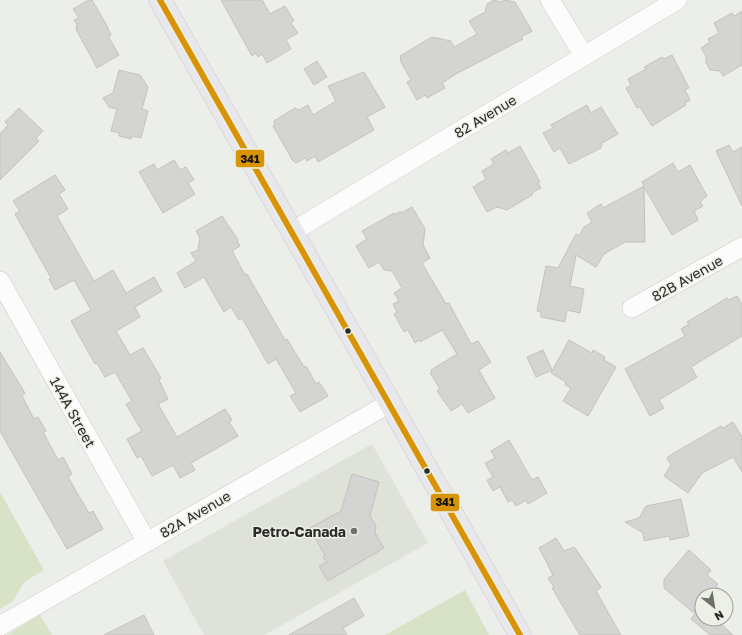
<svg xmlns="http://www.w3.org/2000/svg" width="742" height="635" font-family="'Golos Text',sans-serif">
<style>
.built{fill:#dee2d8}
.green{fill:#d8e2c7}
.building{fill:#d4d5d2;stroke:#c1c3bf}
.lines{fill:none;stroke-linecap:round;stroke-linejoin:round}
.minor-casing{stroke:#caccc8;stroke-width:20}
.major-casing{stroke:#c9cac8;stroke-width:23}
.minor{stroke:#fcfcfc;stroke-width:19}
.major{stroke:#e8e7eb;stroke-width:22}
.bus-1-casing{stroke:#edf0e7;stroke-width:9}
.bus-1{stroke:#d89406;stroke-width:6}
.bus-dot{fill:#2a2c28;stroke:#edf0e7;stroke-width:1.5}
.poi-dot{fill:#6e706c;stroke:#edf0e7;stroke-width:1.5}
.labels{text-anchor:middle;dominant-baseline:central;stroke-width:3;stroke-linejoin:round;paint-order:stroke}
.street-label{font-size:14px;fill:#2a2c28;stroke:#edf0e7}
.poi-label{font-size:14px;font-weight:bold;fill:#2a2c28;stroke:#edf0e7;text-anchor:end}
.line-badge{stroke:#edf0e7;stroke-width:1.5}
.pale-badge-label{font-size:11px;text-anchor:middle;font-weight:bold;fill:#111}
</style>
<rect width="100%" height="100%" fill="#eceee9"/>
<path class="built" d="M372,444L428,543L264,635H204L163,561Z"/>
<path class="green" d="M0,492L44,570L24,582L13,601L0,609Z
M465,590L489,635H385Z
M40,615L52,635H7Z"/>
<path class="building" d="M89,0H92L106,24L111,35L108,36L119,55L97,68L76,29L77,24L74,20L79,18L73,9Z
M221,0H262L270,14L285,6L294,21L291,23L298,33L286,40L291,49L267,63L262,54L258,57L256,53L252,56Z
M494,0L501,2L505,0L515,2L532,31L521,37L523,39L456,74L442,83L445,88L427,98L425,95L417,100L407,82L411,80L400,60L401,59L400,56L432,37L451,41L454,47L477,34L469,21L485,12L487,4Z
M742,11V65L723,76L720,71L710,70L706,62V56L701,48L710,42L708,39L719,33L714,23L732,13L734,16Z
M672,55L689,88L685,90L690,100L685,103L686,105L652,126L640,107L637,108L626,88L631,85L628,79L646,69L644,67L662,57L664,59Z
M317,61L327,77L314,85L304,69Z
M119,70L140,75L148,87L142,109L148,111L141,138L132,136L131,139L119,136V133L111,131L117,109L109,107L103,98L113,93Z
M364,72L385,107L367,117L374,130L318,162L315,156L307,161L305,158L296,163L293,161L273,126L275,125L274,121L295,108L299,110L308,105L313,115L336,101L328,86Z
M587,105L591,113L601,107L618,134L602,143L601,148L569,164L560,148L554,152L543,133L553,128L551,125Z
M19,108L43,131L36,138L39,141L0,180V134L8,125L5,122Z
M729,145L733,152L742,147V206L716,151Z
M520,146L540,182L538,183L541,188L533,192L532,195L507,210L497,207L487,212L473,187L486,179L482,171L494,164L491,159L506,150L508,153Z
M174,160L180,170L186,167L194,180L188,183L195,194L163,213L139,172L154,164L157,170Z
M673,163L678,172L690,165L707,196L700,202L703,206L694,211L698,220L672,235L644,187L645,242H625L604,254L596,267L576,255L570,286L584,289L580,313L567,310L565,322L541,317V312L537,311L546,266L558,268L576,234L579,236L584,227L592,222L587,213L601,204L603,208L644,186L642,182Z
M55,175L65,190L59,194L68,209L57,216L94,281L113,270L126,293L154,277L162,291L135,307L140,317L116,331L130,355L143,348L161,378L159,380L168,399L158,404L177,437L225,409L232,420L229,422L238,436L191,463L195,470L180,478L173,465L152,476L141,456L137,458L127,439L142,431L126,404L132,401L115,372L105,377L97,363L95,364L71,321L91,310L74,280L55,290L49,279L51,278L15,214L20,211L13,201Z
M412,207L425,229L423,245L430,258L422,263L446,304L449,303L471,344L478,341L491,362L479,370L495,398L468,413L462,404L451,411L437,391L440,389L430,373L432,372L431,370L457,354L442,330L420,342L419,340L415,343L408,330L404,332L394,314L397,312L393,304L399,301L394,293L402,288L392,271L384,270L379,262L369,268L356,246L367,239L362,231L394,213L395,215L400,211L401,213Z
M222,216L238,240L237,241L240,246L232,251L245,275L247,274L285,340L287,339L304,367L306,366L316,384L319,382L328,396L300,412L290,396L296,393L276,359L268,364L242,318L239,320L231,307L224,312L204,277L185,288L177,273L196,261L191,253L198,250L200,238L196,231Z
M737,296L742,304V336L691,367L697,377L659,400L664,408L650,416L625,369L685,336L681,329L689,324L687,322L727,298L729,300Z
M569,340L592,353L593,350L605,357L604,360L616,367L588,416L563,401L571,388L565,385L566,382L551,373Z
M543,350L552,370L536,377L527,357Z
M0,352L25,393L22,396L34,419L38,417L46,431L43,432L58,460L63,457L72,474L68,477L89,513L93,511L103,529L67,549L0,431Z
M733,422L742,437V472L733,457L702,473L688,493L664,476L671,465L667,458L672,454L721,426L723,428Z
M509,440L532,480L538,477L547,493L528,504L526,500L516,506L512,500L508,502L500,487L493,491L487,480L493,477L485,463L495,458L491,451Z
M352,474L379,482L370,516L376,526L375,533L384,548L328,581L319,566L327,562L323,557L325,556L310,528L341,511Z
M681,499L689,536L670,540L669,536L644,541L643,533L625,522L639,518L646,506Z
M556,538L564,551L574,547L578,552L601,587L596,591L621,635H580L552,588L554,587L548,578L553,575L539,548Z
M689,550L711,570L707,575L718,584L716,586L730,598L726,603V595H702V619H716L733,635H710L691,619L695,614L664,588V579Z
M354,598L364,616L343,628L347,635H289Z
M144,615L154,635H104Z"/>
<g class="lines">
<g class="minor-casing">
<path id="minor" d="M550,0L584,56
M292,232L677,0
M0,281L147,542
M632,308L742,247
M0,626L390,403"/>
</g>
<g class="major-casing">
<path id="major" d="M160,0L390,403L520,635"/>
</g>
<use href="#minor" class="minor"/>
<use href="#major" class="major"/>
<g class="bus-1-casing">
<path id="bus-1" d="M160,0L520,635"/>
</g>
<use href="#bus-1" class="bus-1"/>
</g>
<g class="bus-dot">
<circle cx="348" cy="331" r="3.5"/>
<circle cx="427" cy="471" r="3.5"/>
</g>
<circle class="poi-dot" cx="354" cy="531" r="4"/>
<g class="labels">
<g class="street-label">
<text transform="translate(485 116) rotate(-31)">82 Avenue</text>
<text transform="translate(687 278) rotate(-29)">82B Avenue</text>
<text transform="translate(73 412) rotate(61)">144A Street</text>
<text transform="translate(195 514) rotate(-30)">82A Avenue</text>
</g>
<g class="poi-label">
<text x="346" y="531">Petro-Canada</text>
</g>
</g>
<g class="line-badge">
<rect x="235" y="149" width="30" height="19" rx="4" fill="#d89406"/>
<rect x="430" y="493" width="30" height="19" rx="4" fill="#d89406"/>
</g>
<g class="pale-badge-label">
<text x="250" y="163">341</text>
<text x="445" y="506">341</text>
</g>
<g transform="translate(714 607) rotate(150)"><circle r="19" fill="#edf0e7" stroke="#9fa29b"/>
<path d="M0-3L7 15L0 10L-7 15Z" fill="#6e706c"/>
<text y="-6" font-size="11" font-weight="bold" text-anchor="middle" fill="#2a2c28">N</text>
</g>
</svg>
